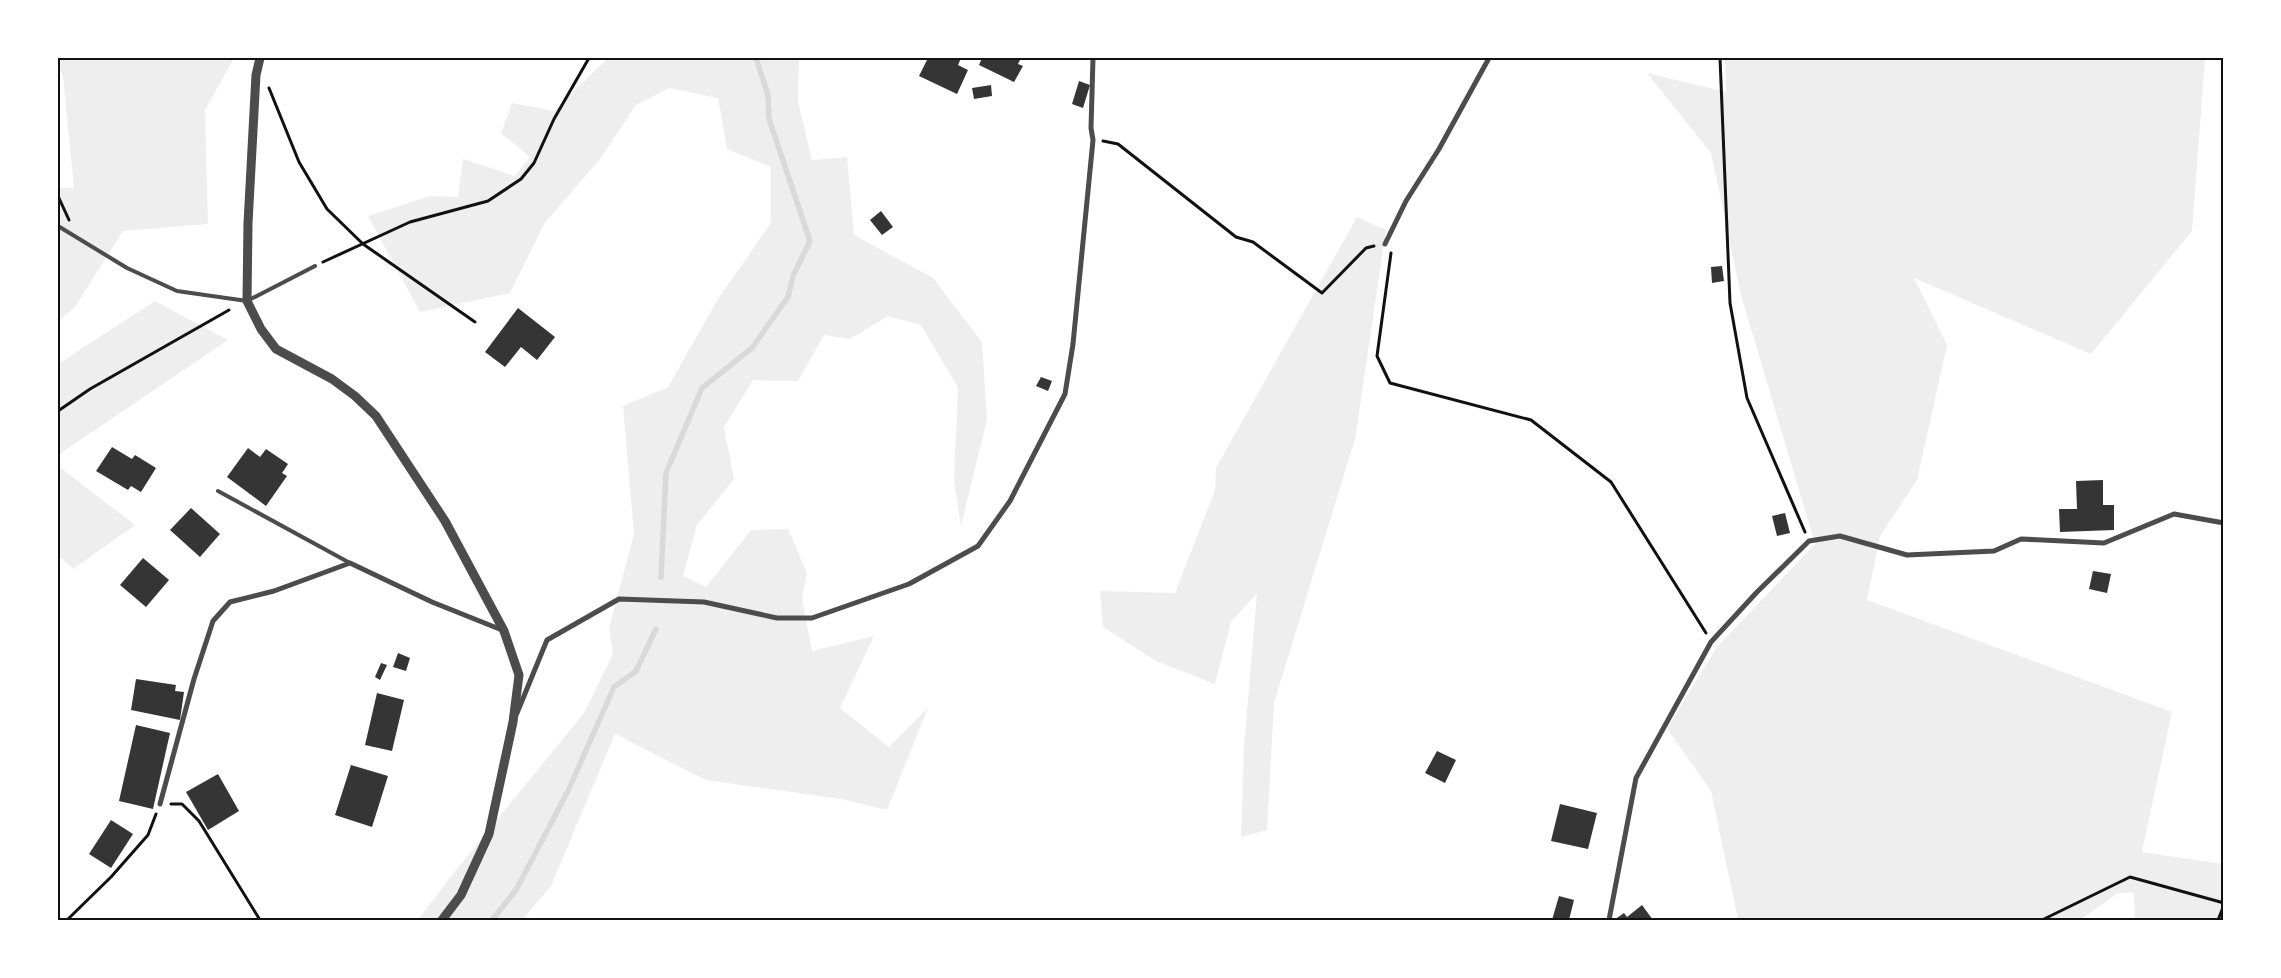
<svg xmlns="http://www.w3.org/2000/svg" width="2281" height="978" font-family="'Noto Sans',sans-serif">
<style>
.green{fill:#eee}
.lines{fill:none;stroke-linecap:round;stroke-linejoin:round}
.stream{stroke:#d9d9d9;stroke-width:5.5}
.building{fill:#353535}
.path{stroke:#111;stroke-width:3}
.service{stroke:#4c4c4c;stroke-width:4}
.minor{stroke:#4c4c4c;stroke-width:5}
.tertiary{stroke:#4c4c4c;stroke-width:9}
.neatline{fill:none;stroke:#111;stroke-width:2}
</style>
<rect width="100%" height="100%" fill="#fff"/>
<path class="green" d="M58,58H234L205,110L208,224L123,231L75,307L58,322V188H74L63,76L58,67Z
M608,58H799L798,102L812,160L847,157L854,235L933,278L982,342L987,419L961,526L954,482L958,388L921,325L888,316L850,339L824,335L798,381L753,380L724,427L734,479L697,525L683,576L706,587L751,530L788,529L807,573L802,598L812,651L874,636L840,708L889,747L928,708L887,810L841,799L706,780L615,734L551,886L522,920H418L452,875L584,713L613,654L609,628L634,534L623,406L668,387L718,299L771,223V167L727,149L718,98L669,88L636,105L600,159L544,224L510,293L420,312L368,216L430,196L458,197L463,159L515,176L530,157L501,133L512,103L554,111Z
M1725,58H2205L2192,231L2091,354L1914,278L1947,345L1917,480L1880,536L1867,600L2172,712L2142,852L2223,864V920H2135L2134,893H2118L2080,920H1738L1711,791L1667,728L1717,647L1815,544L1741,295L1711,153L1647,73L1726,92Z
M1357,217L1386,230L1355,439L1274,703L1267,830L1241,837L1244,747L1257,593L1231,622L1215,684L1156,661L1103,627L1100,591L1175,593L1215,490L1216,468Z
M155,301L228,340L58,455V364Z
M58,466L135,525L73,569L58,555Z"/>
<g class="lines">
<path class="stream" d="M661,577L666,473L702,388L752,348L788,297L793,276L810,241L769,119L768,95L756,58
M492,920L516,890L568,791L614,687L636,671L656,629"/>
</g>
<path class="building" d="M928,58H961L958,65L968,70L957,94L919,76Z
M982,58H1021L1018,64L1023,66L1014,82L979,65Z
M1079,81L1090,85L1083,108L1072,104Z
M991,85L992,96L974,99L972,88Z
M881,211L893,227L882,235L870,220Z
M1722,266L1724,281L1712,283L1711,267Z
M518,308L555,337L537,360L521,347L505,367L485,352Z
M1041,377L1052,381L1048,391L1036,386Z
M112,447L132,459L135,455L156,468L141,492L131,486L128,490L96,471Z
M248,448L260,457L266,449L288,464L282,473L287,476L266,506L227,477Z
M2103,480V505H2114V530L2060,532L2059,509H2077L2076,481Z
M191,508L220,534L200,557L170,530Z
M1785,513L1790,533L1777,536L1772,516Z
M143,558L169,580L146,607L120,585Z
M2093,571L2111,574L2107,593L2089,589Z
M398,653L410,658L406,671L393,667Z
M381,663L387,665L380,680L375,677Z
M136,679L176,685L175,691L184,692L180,720L131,710Z
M377,693L404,700L392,751L365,745Z
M136,725L170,733L153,809L119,801Z
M1437,751L1456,760L1445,783L1425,773Z
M351,765L388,776L372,827L335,815Z
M218,774L239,811L208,830L186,792Z
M1560,804L1597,813L1588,849L1551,841Z
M111,820L133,834L111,868L89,854Z
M1559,896L1574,900L1569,920H1552Z
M1642,905L1653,920H1614L1624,913L1627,917Z"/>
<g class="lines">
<path class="path" d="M1720,58L1730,303L1747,398L1805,532
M269,88L299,162L327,209L363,244L475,322
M1103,141L1118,144L1236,237L1253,242L1322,293L1366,248L1374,246
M58,196L69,220
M1391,253L1377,356L1390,383L1531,420L1611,482L1706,633
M323,262L410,222L488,201L521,179L534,163L554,119L589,58
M58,411L90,389L229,310
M171,804H182L199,821L260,920
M67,920L111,877L148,835L156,814
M2042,920L2130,877L2224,903
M2218,920L2224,905"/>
<path class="service" d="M58,226L127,268L177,291L247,301L315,266
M218,491L350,563"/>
<path class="minor" d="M1385,244L1406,201L1439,149L1489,58
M517,713L547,640L619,599L704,602L777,618H812L909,584L978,546L1010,501L1065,394L1073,344L1093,140L1091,128L1093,58
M160,804L194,679L213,621L230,602L274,591L350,563L432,602L502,630
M1609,920L1636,778L1711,642L1757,592L1809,541L1840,536L1907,555L1994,551L2021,539L2104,543L2174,514L2224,523"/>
<path class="tertiary" d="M260,58L256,75L248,223L247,301L261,329L276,349L332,379L355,396L376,416L445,521L504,631L519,675L513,722L489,834L461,895L442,920"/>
</g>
<rect width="2281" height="978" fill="none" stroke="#ffffff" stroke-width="118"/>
<rect x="59" y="59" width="2163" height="860" class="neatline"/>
</svg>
